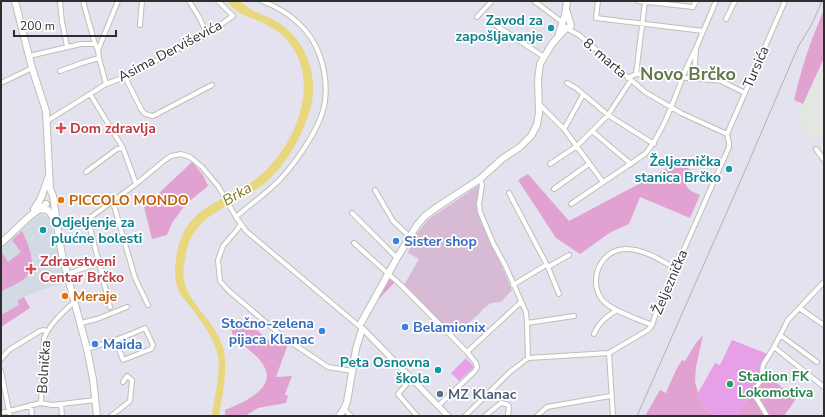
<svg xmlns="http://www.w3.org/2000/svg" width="825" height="417" font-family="'Nunito Sans',sans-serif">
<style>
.industrial{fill:#e2e7e1}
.medical{fill:#d2dae4}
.green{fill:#e1a2d2}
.cemetery{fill:#d7bad4}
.pitch{fill:#e79fe7}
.water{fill:#e8d77c}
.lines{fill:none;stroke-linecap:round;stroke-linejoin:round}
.minor-casing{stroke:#bcc0b5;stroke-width:6}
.tertiary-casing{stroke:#bcc0b5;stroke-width:7}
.secondary-casing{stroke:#bcc0b5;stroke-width:8}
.minor{stroke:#fff;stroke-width:4}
.tertiary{stroke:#fff;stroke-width:5}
.secondary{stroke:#fff;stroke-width:6}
.rail{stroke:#afb7a4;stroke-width:1}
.culture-dot{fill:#0f9aa8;stroke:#fff;stroke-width:1.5}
.health-dot{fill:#e0444e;stroke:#fff;stroke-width:1.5}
.food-dot{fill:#e8710a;stroke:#fff;stroke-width:1.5}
.shop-dot{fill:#3f7fe0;stroke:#fff;stroke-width:1.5}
.leisure-dot{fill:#2e9e5b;stroke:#fff;stroke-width:1.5}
.service-dot{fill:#5c6f8a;stroke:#fff;stroke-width:1.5}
.labels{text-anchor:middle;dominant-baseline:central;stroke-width:3.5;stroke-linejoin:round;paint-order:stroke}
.culture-label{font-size:14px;font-weight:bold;fill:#0d838f;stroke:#fff;text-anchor:end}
.street-label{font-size:14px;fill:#2e2e2e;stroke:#fff}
.health-label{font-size:14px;font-weight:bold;fill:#be3a42;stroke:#fff;text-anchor:start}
.food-label{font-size:14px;font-weight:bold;fill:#c56008;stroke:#fff;text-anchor:start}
.shop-label{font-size:14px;font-weight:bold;fill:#366cbe;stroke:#fff;text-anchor:start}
.leisure-label{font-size:14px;font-weight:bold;fill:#27864d;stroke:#fff;text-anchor:start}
.service-label{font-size:14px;font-weight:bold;fill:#4e5e75;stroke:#fff;text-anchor:start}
.water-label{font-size:15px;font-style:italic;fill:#7f7615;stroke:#fff}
.district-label{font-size:18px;font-weight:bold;fill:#66784d;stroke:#fff}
</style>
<rect width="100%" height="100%" fill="#e4e2ee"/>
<path class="industrial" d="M824,58V140H823L820,133L811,138L805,134L801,126L798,114Z"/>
<path class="medical" d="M40,213L47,217L51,222L58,255L65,283L41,290L29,295L17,301L19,305L1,315V248Z"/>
<path class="green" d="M824,10V58L803,104L794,100C801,69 811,39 824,10Z
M679,161L682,165L691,170L686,180V186L691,191L700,195L690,218L640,197L629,224L611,232L580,254L556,238L518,180L528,174L569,221L654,176Z
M192,162L203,175L208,186L186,204L172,223L167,235L152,239L144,207Z
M22,231C28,245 39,264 25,278C19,284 8,287 1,292V251L8,262L21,252L12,240Z
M388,279L392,280L395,282L379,299H378Z
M24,297L30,308L1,327V315L19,305L17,301Z
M231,319L237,323L240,328L257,330L272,343L280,338L288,344L276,377L292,376L285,394L288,396L286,403L258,408L245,416H225V410C276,390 282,370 234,339L229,321Z
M703,335L696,367L695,382L702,407L715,416H645L660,390L666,393C671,382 675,370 682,360L685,361L696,343Z
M761,370L796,399L784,416H737L760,379Z"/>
<path class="cemetery" d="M479,185L477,204L478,211L512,290L501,302L491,303L483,309L479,314L454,335L404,285L419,259L408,253L414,237L429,219Z"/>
<path class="pitch" d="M732,340L768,354L760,379L737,416H715L702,407L698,393L715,363L720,365Z
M466,358L474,367L459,381L451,373Z"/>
<path class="water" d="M226,1C229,1 234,0 238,1C242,2 247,7 250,9C263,16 276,19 287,29C308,48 318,78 311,106C309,114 306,122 303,129C294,150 282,168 265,183C237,206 194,211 186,253C185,261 182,271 184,280C188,303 215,321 223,347C229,369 222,394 219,416H212C214,398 221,374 218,356C214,337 201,321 190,306C185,300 179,294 177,286C174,276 175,264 177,253C188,202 223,205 257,178C295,148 324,80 286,39C274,26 258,21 242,14C236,11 231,6 226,1Z"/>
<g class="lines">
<g class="minor-casing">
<path id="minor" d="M60,1L62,23L63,26L67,47
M83,1L95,44L98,50
M189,1L199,17L207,34
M534,1L562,22
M598,1L596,18L703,31
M638,1L693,7L696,1
M477,17L491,2L490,1
M726,19L735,1
M494,24L544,57
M140,25L142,1
M29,56L81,44H95
M60,71L82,63L99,58
M636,74L645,2
M125,77L141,109L145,114L153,116L212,85
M628,78L636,74L713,80L721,81L745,93
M694,79L696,48L716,1
M1,83L32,68
M567,83L576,88L608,115L654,144
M106,84L99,58L98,50L118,1
M90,94L123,148
M539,104L564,129L603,182
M47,121L106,84L125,77L207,34L233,16L218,1
M564,129L583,95
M592,131L631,164
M727,134L785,1
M816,149L824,160
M550,164L577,146L608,115L631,80
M86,172L117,149L123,148L136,184
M480,179L482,185L479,204L480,212L493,243L505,265L526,312L527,323L528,358
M554,189L589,164
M375,190L393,221L409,236
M509,193L548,267L559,294
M113,202L135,278L148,305
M571,204L645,154C663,132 672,105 682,79C686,68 691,58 696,48
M352,213L397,258
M236,217C247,207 260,198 271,188C291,171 322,127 325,101C327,85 325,71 320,56C311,29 288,11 262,1
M241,224L236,231L223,246L218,260L220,281L229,291L283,337L328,367L352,371
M354,243L403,287L467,352L476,363L477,367L475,371L438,406
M99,263L110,307
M548,267L569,255
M67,274L99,263L89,224L91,217L136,184L165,160L171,156L181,154L190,157L202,167L218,186L236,217L246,231L359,326
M513,285L546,265
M799,308L824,325
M81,323L97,319L127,307
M527,323L574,316
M652,325C638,319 621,314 608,305C585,289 597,249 626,249C644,249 661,260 676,269
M594,334C599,322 606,317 617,310
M780,335L817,362
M774,347L824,387
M87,349C107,343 126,337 145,328L153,345L151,349L123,360L116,340
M467,352L521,302
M609,353L613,416
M1,359L9,350L40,331L44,330L47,332
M1,371L10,416
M412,378L398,394L417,416
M41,403L44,338C50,324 63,312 74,302
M61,404L62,416
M31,405L32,416
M344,409L351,416
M1,413L41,403L52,405L96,400
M111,416L130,401L132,380L127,376L123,382
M465,416L510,372L528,358L609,353L648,330L652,325L656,313L729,147V143L727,134L681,113L645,92L579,35L568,29
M485,416L501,403L506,404L509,406L508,416
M537,416L547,407L610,396
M767,416L754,394L755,389L761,380L763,365L774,347L788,320L824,282"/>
</g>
<g class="tertiary-casing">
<path id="tertiary" d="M363,329L448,416"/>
</g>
<g class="secondary-casing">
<path id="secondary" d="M15,1L32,68L46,111L50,189L53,196L59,238L62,255L87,349L93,379L97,416
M562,26L566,29L571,26L567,12
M559,33L565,15L567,1
M34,209L41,198L48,178
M39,209L48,210L55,220
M1,243L30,216L46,204
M361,323L397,258L417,225L425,216L437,207L480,179L502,159L520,147L531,136L537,125L539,113L538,80L540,64L552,44L565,29
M339,416L344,409L347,402L356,349L362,329"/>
</g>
<use href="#minor" class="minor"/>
<use href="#tertiary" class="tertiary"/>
<use href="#secondary" class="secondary"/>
<path class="rail" d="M637,416L741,180L798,47L812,24L822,1"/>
</g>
<g class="culture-dot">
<circle cx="551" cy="28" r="4"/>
<circle cx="729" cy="169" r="4"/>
<circle cx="43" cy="230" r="4"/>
<circle cx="438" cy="370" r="4"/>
</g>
<g class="health-dot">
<path d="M59 122h4v4h4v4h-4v4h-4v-4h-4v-4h4z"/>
<path d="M29 263h4v4h4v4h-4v4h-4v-4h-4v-4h4z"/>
</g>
<g class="food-dot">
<circle cx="61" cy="200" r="4"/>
<circle cx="65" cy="296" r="4"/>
</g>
<g class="shop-dot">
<circle cx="396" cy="241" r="4"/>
<circle cx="405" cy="327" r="4"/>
<circle cx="322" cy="331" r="4"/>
<circle cx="95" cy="344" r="4"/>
</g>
<circle class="leisure-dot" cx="730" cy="384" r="4"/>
<circle class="service-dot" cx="440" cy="394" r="4"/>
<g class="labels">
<g class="culture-label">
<text x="543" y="20">Zavod za<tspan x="543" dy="16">zapošljavanje</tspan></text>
<text x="721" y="161">Željeznička<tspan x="721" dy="16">stanica Brčko</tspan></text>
<text x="51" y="222" text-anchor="start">Odjeljenje za<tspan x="51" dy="16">plućne bolesti</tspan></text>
<text x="430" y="362">Peta Osnovna<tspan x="430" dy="16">škola</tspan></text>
</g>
<g class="street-label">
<text transform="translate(170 51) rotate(-28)">Asima Derviševića</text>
<text transform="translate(605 58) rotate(41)">8. marta</text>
<text transform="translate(756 67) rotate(-66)">Tursića</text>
<text transform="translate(670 282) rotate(-67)">Željeznička</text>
<text transform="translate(44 367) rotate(-86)">Bolnička</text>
</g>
<g class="health-label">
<text x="70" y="128">Dom zdravlja</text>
<text x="40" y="261">Zdravstveni<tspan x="40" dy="16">Centar Brčko</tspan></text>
</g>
<g class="food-label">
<text x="69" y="200">PICCOLO MONDO</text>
<text x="73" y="296">Meraje</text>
</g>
<g class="shop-label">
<text x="404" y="241">Sister shop</text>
<text x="314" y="323" text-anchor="end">Stočno-zelena<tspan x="314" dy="16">pijaca Klanac</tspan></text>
<text x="413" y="327">Belamionix</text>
<text x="103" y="344">Maida</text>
</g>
<g class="leisure-label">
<text x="738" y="376">Stadion FK<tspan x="738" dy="16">Lokomotiva</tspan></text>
</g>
<g class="service-label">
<text x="448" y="394">MZ Klanac</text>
</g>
<g class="water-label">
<text transform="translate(237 194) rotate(-31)">Brka</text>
</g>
<g class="district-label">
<text x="688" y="74">Novo Brčko</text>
</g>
</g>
<rect width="825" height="417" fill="none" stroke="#2e2e2e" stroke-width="4"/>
<path d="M14 30v6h102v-6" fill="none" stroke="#2e2e2e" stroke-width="2"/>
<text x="20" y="30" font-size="12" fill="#2e2e2e" stroke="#ffffff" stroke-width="3" paint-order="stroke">200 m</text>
</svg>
